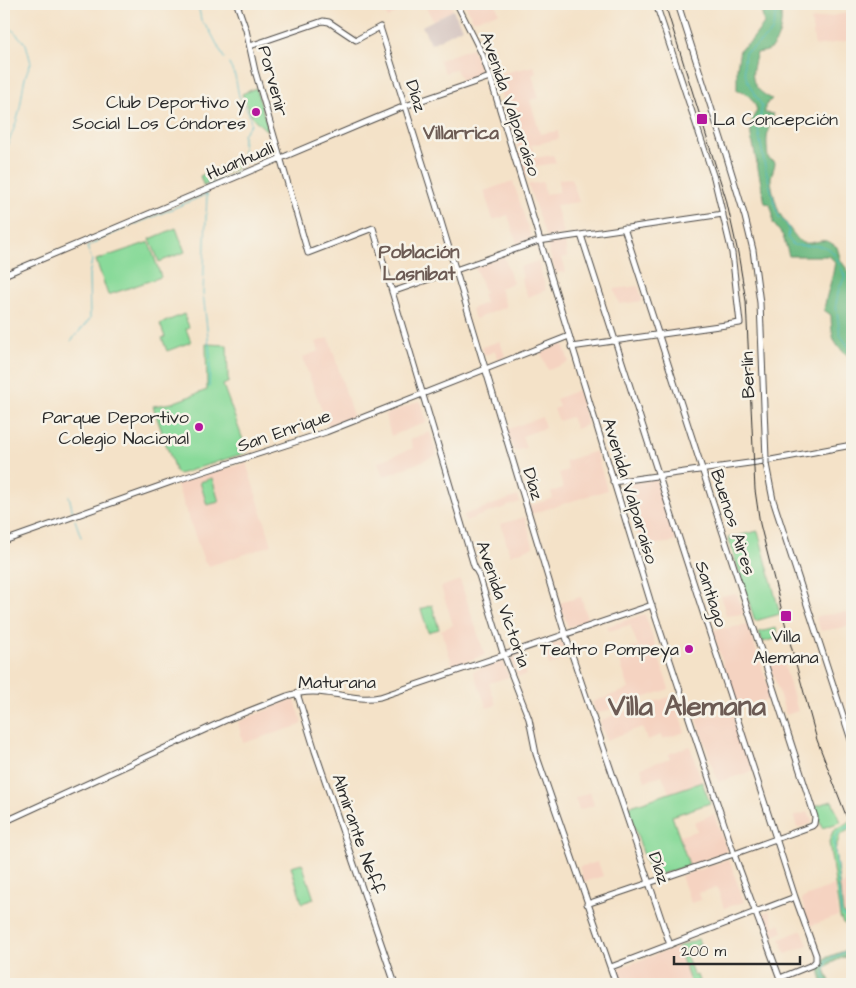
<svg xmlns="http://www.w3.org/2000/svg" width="856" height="988" font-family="'Architects Daughter',sans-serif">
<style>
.built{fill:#f5d3c1}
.industrial{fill:#d1c0bc}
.green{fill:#89da9a;stroke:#5a8262}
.forest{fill:#6eba82;stroke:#4c7256}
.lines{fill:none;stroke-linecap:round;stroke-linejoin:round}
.stream{stroke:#4db9c7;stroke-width:1}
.secondary-casing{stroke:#494643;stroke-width:7}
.primary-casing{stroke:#494643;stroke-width:7}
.secondary{stroke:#fff;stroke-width:5}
.primary{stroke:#fff;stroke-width:5}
.rail{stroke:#2b2b2b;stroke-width:1}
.secondary-bridge-casing{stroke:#494643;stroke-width:7;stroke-linecap:butt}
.secondary-bridge{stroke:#fff;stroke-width:5}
.poi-dot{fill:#b5179e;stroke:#f7f3e8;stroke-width:2}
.labels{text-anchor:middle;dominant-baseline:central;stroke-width:5;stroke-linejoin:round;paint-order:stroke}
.street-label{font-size:18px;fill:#2b2b2b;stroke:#f7f3e8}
.poi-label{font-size:18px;fill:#2b2b2b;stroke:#f7f3e8;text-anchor:end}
.neighbourhood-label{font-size:19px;font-weight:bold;fill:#6c5b54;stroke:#f7f3e8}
.town-label{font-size:28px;font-weight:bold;fill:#6c5b54;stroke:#f7f3e8}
</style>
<rect width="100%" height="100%" fill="#f7f3e8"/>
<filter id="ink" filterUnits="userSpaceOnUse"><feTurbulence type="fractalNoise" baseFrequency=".02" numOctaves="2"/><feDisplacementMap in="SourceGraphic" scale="10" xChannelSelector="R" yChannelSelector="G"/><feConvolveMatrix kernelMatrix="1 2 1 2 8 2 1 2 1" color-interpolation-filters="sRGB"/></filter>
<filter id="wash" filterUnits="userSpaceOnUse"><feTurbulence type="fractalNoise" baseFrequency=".0096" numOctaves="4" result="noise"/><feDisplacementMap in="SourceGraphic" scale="20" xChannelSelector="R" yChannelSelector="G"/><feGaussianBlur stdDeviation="1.12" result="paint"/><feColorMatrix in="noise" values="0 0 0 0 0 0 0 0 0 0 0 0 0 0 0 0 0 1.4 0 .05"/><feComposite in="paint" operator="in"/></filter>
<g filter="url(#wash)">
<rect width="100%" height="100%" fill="#f4e2c8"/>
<path class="built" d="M380,4H409L388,18Z
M424,4H450L453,10L433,20Z
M465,4H496L499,13L473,20Z
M852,12V40L815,46L811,20Z
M472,48L482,75L462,81L456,69L445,73L439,60Z
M534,66L536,73L532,75L539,98L530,100L540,134L558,131L559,139L518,148L495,75Z
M532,146L535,158L553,155L556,163L535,166L537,175L528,176H526L519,151Z
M571,178L579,202L556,205L564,234L546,237L528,185L530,184L543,182L545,194L559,192V179Z
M513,181L531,237L530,240L517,244L508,215L493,220L484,191Z
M565,241L567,257L562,258L566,272L556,273L547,246L549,243Z
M504,256L513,283L500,288L506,307L475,319L471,309L485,303L482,294L485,293L475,267Z
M538,261L546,290L528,297L521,279L523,278L520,267Z
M638,286L643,301L619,304L614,289Z
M329,338L353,416L328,426L302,357L319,351L316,342Z
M500,341L505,356L498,359L495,351L485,355L482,347Z
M562,344L564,346L569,362L548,370L541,353Z
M578,390L587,423L586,425L576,429L571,417L559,421L554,409L559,407L556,399Z
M419,401L421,402L427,422L391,436L385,415Z
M542,417L545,428L522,436L526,448L514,451L506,430Z
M430,432L437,455L383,477L378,462L413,448L410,439Z
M596,451L607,490L531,514L529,506L553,498L551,492L563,488L559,473L568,470L565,461Z
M246,463L272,545L209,566L204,561L177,485L178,483Z
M655,479L657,481L676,540L674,542L642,546L622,486L623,484Z
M518,496L520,502L465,521L463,515Z
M525,517L533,546V547L510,555L501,524Z
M460,580L485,655L453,666L441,630L453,625L441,587Z
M737,594L744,614L726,616L721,596Z
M581,597L588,621L568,627L559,603Z
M845,612L848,613L852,626L821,631L816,618L817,616Z
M645,614L669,689L596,714L592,702L629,689L617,653L638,646L630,625L609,631L607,626Z
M748,625L772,698L770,700L736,705L713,632L714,630Z
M562,641L569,659L549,665L544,648Z
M519,656L526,675L518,677L510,659Z
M782,658L798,711L786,715L769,662Z
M503,661L509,677L489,683L496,705L487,708L473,671Z
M672,696L674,698L685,732L662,739L661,735L647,740L642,727L606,740L600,723L601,720Z
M293,699L295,700L302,722L301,725L243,743L238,722Z
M732,713L753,771L718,782L697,720L699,717Z
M690,746L702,782L669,793L662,775L645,781L641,768L670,758L669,754Z
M590,792L594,805L579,810L575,798Z
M808,812L812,821L811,824L797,828L794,816Z
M714,814L727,851L689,865L679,836L697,831L694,822Z
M727,860L730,862L744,902L724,908L717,887L699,893L701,900L691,903L681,876Z
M598,862L603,876L584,882L579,867Z
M849,879L852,881V913L845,916L843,914L840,885L846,883L845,880Z
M834,885L838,916L810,926L801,899Z
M769,911L774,926L780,924L783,932L770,937L761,915Z
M802,930L808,945L786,954L780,939Z
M678,947L691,984H621L617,971L618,968Z"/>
<path class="industrial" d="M453,10L462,28L431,44L422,26Z"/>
<path class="green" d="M256,88L268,128L267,131L253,118L242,94Z
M238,159L239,162L234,169L206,183L204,187L200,176Z
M176,228L185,252L159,262L150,239Z
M149,242L161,277L108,295L96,260Z
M184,314L189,327L186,329L191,342L167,351L162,338L165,337L160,324Z
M206,344L227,345L228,378L229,382L223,385L247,451L245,453L179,474L176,473L153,406L172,403L207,390Z
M212,478L219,502L207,505L200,482Z
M758,531L780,614L755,621L728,538Z
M432,605L439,629L428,632L421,609Z
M776,628L778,638L763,642L759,632Z
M702,782L710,803L672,816L689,865L651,877L628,807Z
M832,801L841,822L822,828L815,806Z
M852,820V828L840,835L835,851L843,913L852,921V928L843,923L840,917L829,842L833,831Z
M302,863L314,899L302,903L291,866Z
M698,939L700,944L684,950L694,976L697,975L700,984H691L678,947Z"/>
<path class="forest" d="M760,4H779C784,17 781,41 769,50C766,52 760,52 757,53C750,76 749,87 772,99L765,106V113L774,114C766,131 766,140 768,158L775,162C775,167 772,172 771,177C770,183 777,209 780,214C783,219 797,240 801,242C809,246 819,239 827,241C830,242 834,245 837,247L841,261L852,276V358C832,345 832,338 831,315L824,310C826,294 833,279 835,262L829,256H789L783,236L773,223V214L770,204L765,203L753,144C749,135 750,119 757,111C755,101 748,92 737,90V68L740,49L750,42L764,24Z
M852,948V964L847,958L844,957L829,964L825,969L831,984H817L822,982L819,969L825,958Z"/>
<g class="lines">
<path class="stream" d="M198,4L201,20L210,31L224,58
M774,4L776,14L772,32L753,48L745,52C741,77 750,86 762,106L758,129L764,162L775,206L779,217L787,225L789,230L788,238L793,245C829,248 829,238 845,277L839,288L836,304L840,335L852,351
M4,21L26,44L31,63C22,79 23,95 19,112C16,126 9,140 4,153
M207,185L233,175L243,163V134L251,124L249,113L239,96L235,76L229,64
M71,341L90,319L89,275L92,260L87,247L103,238L207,194L203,293L210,355L209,387
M69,496L73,513
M75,520L81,537
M852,825L841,830L834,838L841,914L852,924
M827,984L824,974L827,961L852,948"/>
</g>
</g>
<g filter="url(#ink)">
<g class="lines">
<g class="secondary-casing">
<path id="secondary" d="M237,4L246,30L255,71L308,253L373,228L474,566L479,575L502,650L529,719L536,754L616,984
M678,4L724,148L745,217L753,250L760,303L766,459
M250,46L323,21L329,22L356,40L380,27L436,205L565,634L670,945
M581,235L795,897L816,955V961L812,965L780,978
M4,275L364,123L405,106L490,77
M392,292L539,241L723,214
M571,347L740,323L732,253L714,178L656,4
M766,464L773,500L852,743
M613,482L771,460L852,445
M4,541L174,481L326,432L569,336
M297,693L315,751L395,984
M587,904L734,854L812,826L814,824L815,817L624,228
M611,967L795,897"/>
</g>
<g class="primary-casing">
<path id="primary" d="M457,4L482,54L490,77L650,600L734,854L782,984
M4,822L226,720L287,696C300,692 313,691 326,693C345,695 362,701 380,697L652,605"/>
</g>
<use href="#secondary" class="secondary"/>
<use href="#primary" class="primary"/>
<path class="rail" d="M665,4L726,199L738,253L746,301L755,490L760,524L788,635L817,740L852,831"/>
<g class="secondary-bridge-casing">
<path id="secondary-bridge" d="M766,459V464"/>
</g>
<use href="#secondary-bridge" class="secondary-bridge"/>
</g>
</g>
<g class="poi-dot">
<circle cx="256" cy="112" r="5"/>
<rect x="696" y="113" width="12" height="12" rx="2.5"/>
<circle cx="199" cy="427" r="5"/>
<rect x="780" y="610" width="12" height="12" rx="2.5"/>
<circle cx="689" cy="649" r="5"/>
</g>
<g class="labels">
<g class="street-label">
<text transform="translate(273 81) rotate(75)">Porvenir</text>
<text transform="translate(416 96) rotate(72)">Díaz</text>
<text transform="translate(510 104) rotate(71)">Avenida Valparaíso</text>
<text transform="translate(240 161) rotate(-23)">Huanhualí</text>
<text transform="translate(748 375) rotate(-92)">Berlín</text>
<text transform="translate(284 431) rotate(-19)">San Enrique</text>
<text transform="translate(533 484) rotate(73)">Díaz</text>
<text transform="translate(630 491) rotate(73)">Avenida Valparaíso</text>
<text transform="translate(733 522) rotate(72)">Buenos Aires</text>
<text transform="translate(711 594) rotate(72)">Santiago</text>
<text transform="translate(503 604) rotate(71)">Avenida Victoria</text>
<text x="337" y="682">Maturana</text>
<text transform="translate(358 834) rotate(71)">Almirante Neff</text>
<text transform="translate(659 868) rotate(71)">Díaz</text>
</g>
<g class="poi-label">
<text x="246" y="102">Club Deportivo y<tspan x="246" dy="21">Social Los Cóndores</tspan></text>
<text x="713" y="119" text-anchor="start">La Concepción</text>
<text x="189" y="417">Parque Deportivo<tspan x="189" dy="21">Colegio Nacional</tspan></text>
<text x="786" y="636" text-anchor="middle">Villa<tspan x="786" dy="21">Alemana</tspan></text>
<text x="679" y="649">Teatro Pompeya</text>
</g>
<g class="neighbourhood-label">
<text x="461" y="133">Villarrica</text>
<text x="419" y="252">Población<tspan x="419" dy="22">Lasnibat</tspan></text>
</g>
<g class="town-label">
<text x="687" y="706">Villa Alemana</text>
</g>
</g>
<rect width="856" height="988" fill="none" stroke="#f7f3e8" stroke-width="20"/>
<path d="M674 956v8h126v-8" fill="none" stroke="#2b2b2b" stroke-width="2.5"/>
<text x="681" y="956" font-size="15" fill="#2b2b2b" stroke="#f7f3e8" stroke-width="4" paint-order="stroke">200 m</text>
</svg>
